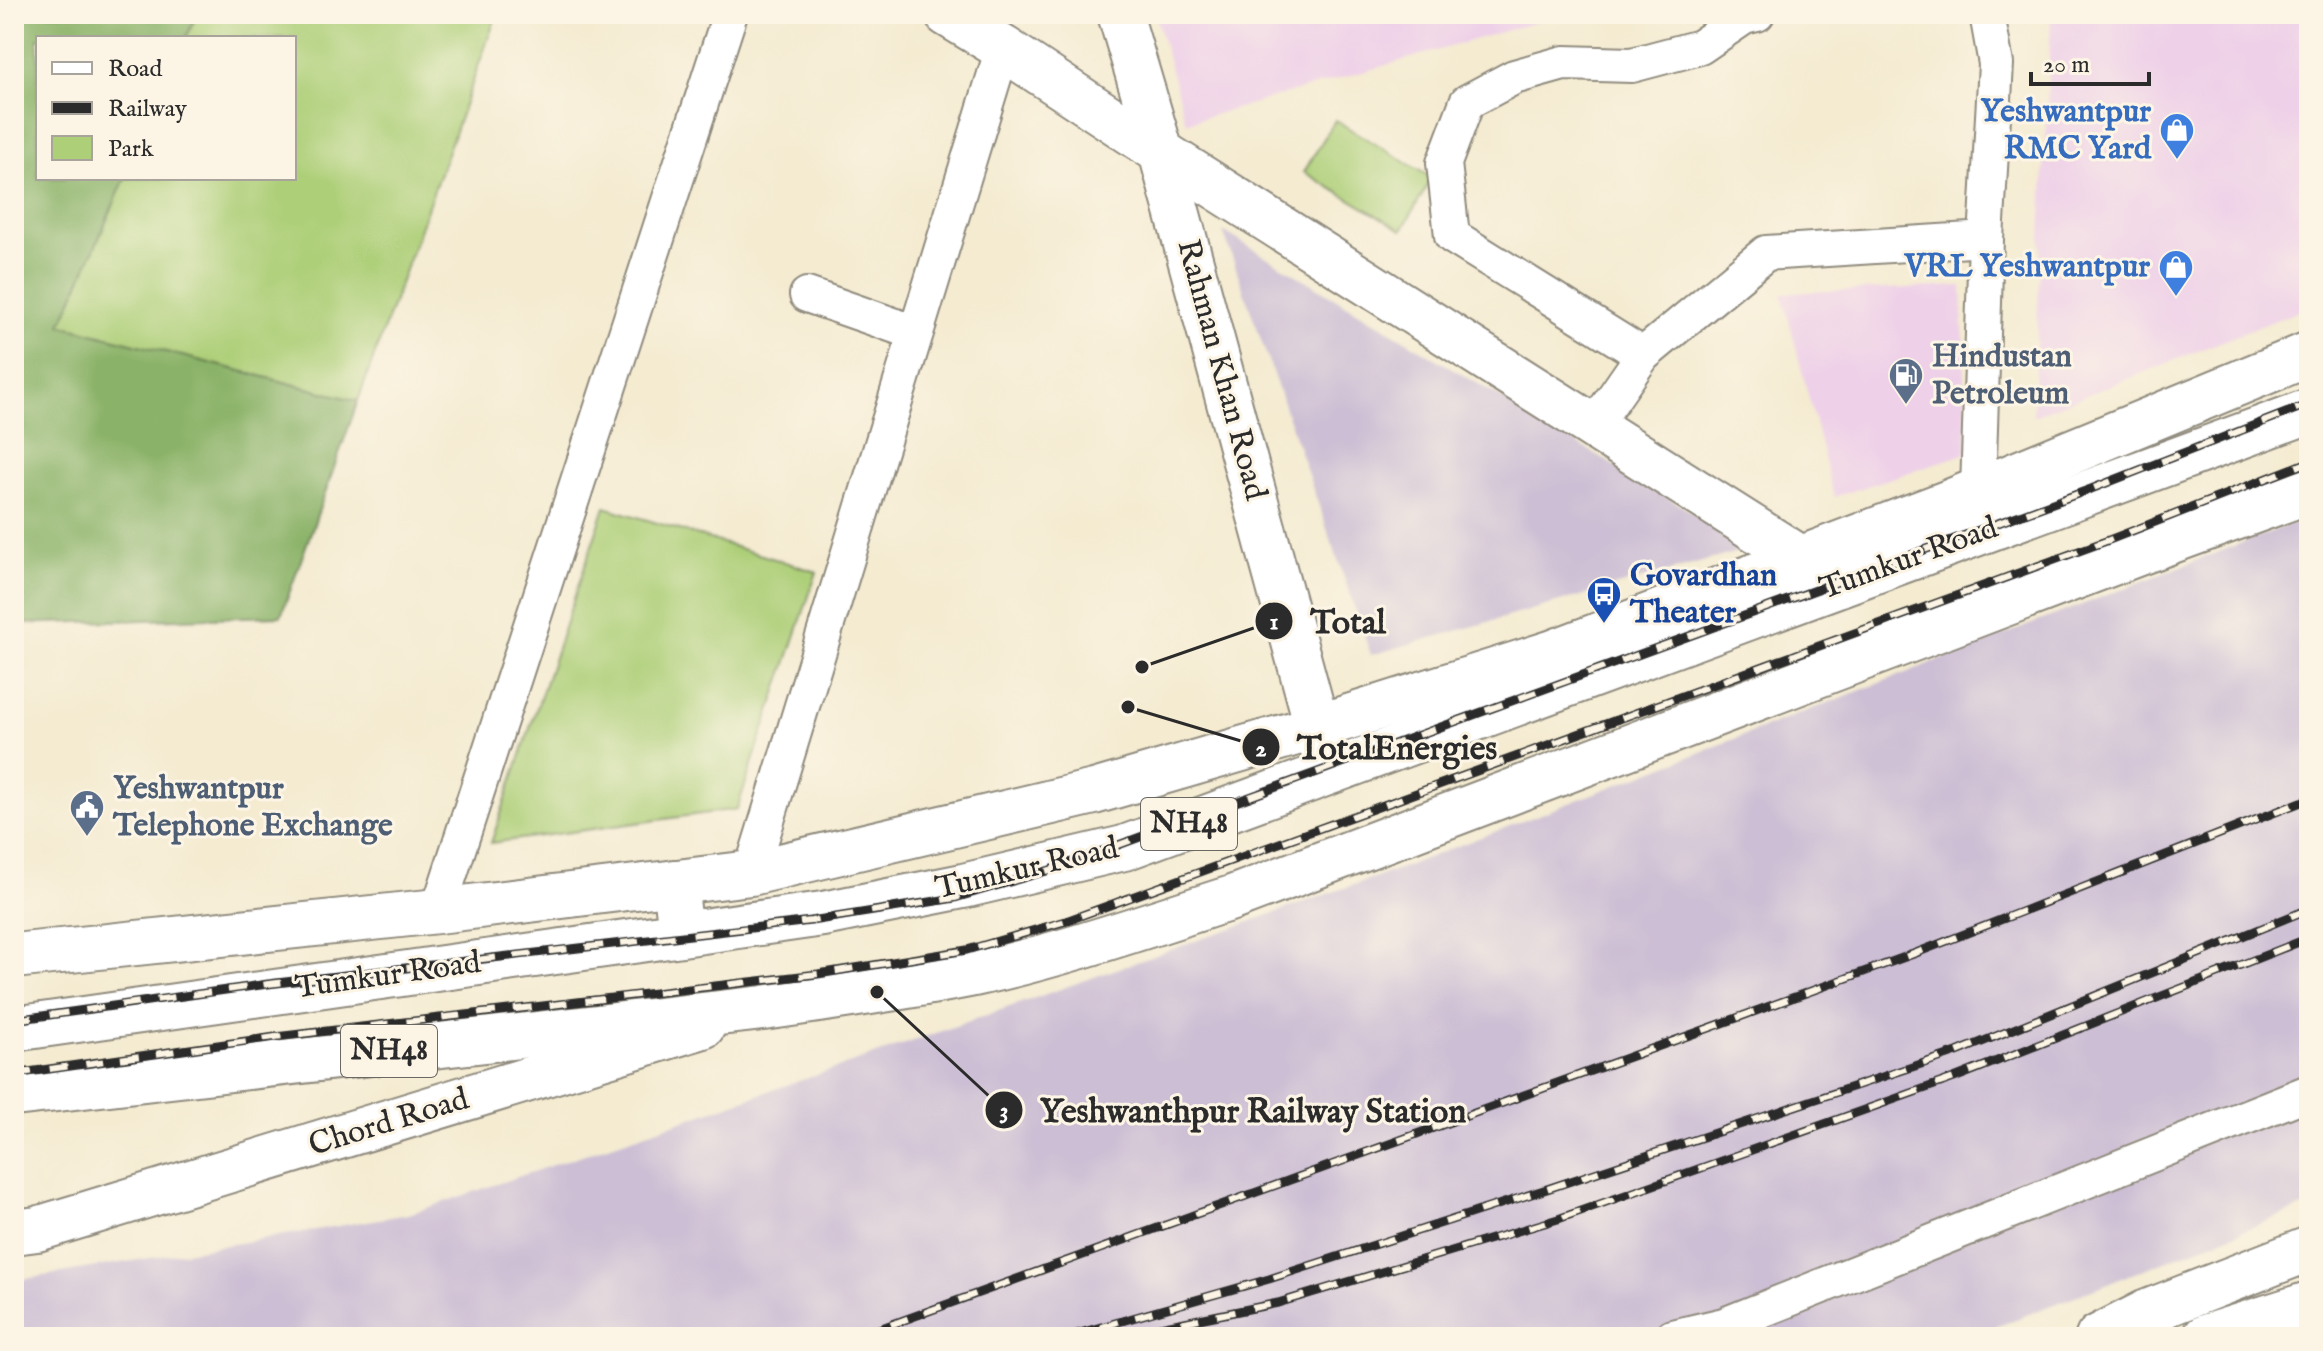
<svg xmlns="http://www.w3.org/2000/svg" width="2323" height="1351" font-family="'IM FELL English',serif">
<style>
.built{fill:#eed0e8}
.industrial{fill:#ccbed4}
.green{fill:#adcf78;stroke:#6c7d52;stroke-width:2}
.forest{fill:#8ab268;stroke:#5a6e4a;stroke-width:2}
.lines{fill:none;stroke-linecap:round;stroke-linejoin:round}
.street-casing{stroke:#908b7e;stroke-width:38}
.secondary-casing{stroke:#908b7e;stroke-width:48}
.primary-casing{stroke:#908b7e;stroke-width:48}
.highway-casing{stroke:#908b7e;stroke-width:48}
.street{stroke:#fff;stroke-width:34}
.secondary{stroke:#fff;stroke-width:44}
.primary{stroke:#fff;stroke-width:44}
.highway{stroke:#fff;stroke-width:44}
.rail-casing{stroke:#2b2b2b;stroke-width:9}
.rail{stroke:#fcf5e5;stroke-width:6;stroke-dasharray:18;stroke-linecap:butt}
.labels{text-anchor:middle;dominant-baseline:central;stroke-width:6;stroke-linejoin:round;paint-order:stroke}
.shield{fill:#fcf5e5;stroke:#6a6863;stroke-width:2}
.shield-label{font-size:30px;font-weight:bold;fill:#2b2b2b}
.shop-label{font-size:32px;font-weight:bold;fill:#366cbe;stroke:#fcf5e5;text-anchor:end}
.service-label{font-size:32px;font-weight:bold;fill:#4e5e75;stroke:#fcf5e5;text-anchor:start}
.street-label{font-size:32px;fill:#2b2b2b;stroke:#fcf5e5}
.transit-label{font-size:32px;font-weight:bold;fill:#164399;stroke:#fcf5e5;text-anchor:start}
.leader{fill:none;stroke:#2b2b2b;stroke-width:3}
.callout-dot{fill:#2b2b2b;stroke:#fcf5e5;stroke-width:3}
.mark-label{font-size:24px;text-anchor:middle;font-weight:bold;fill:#fff}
.callout-label{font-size:34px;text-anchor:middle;font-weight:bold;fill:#2b2b2b;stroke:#fcf5e5;stroke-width:6;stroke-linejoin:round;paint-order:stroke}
</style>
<rect width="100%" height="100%" fill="#fcf5e5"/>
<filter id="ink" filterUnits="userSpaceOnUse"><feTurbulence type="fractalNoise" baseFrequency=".0125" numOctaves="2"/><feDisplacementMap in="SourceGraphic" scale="16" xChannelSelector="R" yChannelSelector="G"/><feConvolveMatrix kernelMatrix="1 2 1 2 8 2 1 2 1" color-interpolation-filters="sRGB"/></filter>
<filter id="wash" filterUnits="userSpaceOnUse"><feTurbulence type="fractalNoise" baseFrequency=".006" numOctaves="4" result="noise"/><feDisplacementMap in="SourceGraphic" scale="32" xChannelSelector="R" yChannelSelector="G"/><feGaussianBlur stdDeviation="1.8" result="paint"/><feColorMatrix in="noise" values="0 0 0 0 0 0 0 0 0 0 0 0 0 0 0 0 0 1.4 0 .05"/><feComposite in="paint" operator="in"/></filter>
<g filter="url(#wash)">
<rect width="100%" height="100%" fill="#f4ebd1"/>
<path class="built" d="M1155,14H1564L1186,123Z
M2051,14H2309V307L2033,416Z
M1962,286L1967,453L1834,497L1782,293Z"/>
<path class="industrial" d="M1223,231L1752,548L1371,655Z
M2309,517V1205L1970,1337H14V1281L409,1214L843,1066L1401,868Z"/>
<path class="green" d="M197,14H497L358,401L61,325L125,178H294V38H186Z
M1335,120L1432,178L1402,230L1304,172Z
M605,507L817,572L737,809L491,843Z"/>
<path class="forest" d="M14,14H197L186,38H38V178H125L61,325L358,401L281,616L14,624Z"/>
</g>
<g filter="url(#ink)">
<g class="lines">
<g class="street-casing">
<path id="street" d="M807,295L916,333
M1643,355L1452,236L1444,163L1467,102L1514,77L1564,63L1632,65L1700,47L1744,17L1757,14
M1594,426L1643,355L1766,253L1986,239
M1978,491L1986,239L1996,64L1987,14
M751,873L1003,48
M438,911L730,14
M1672,1337L1724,1325L2309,1092"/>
</g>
<g class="secondary-casing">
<path id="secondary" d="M947,14L1003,48L1161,152L1802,559
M1120,14L1161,152L1325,756
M14,956L438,911L751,873L1094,792L1317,727L1551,653L1947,503L2309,354
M2098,1337L2147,1312L2309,1249
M2205,1337L2309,1304"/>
</g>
<g class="primary-casing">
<path id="primary" d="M14,1232L37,1229L703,1026"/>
</g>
<g class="highway-casing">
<path id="highway" d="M675,882L681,934
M14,1029L823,914L963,886L1124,848L2309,411
M14,1094L763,1008C834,998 904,988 974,974C1062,955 1147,925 1232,898L2136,554L2309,491"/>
</g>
<use href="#street" class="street"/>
<use href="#secondary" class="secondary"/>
<use href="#primary" class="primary"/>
<use href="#highway" class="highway"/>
<g class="rail-casing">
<path id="rail" d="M14,1020L268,984L811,921L955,898L1050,870L2091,489L2309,404
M14,1074L275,1037L818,974L967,950L1066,921L2109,540L2309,462
M857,1337L1916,953L2309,799
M1066,1337L1269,1279L1550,1188L1957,1052L2309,909
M1111,1337L1278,1303L1558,1219L1954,1078L2309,938"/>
</g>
<use href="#rail" class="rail"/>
</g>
</g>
<defs>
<g id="shop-pin" transform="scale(1.8)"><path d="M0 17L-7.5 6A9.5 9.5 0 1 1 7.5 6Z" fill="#3f7fe0" stroke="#fcf5e5"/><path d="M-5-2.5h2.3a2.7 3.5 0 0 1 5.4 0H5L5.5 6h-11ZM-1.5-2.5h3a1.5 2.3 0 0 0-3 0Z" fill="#fff"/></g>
<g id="fuel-pin" transform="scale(1.8)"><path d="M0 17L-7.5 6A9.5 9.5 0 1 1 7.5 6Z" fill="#5c6f8a" stroke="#fcf5e5"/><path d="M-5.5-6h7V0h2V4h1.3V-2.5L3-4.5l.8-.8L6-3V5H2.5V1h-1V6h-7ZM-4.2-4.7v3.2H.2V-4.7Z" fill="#fff"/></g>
<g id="bus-pin" transform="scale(1.8)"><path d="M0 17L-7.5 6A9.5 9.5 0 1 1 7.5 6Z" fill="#1a4fb4" stroke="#fcf5e5"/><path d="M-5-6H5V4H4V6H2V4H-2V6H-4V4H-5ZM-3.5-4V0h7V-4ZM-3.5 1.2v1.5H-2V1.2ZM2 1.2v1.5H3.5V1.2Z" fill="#fff"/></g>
<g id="civic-pin" transform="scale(1.8)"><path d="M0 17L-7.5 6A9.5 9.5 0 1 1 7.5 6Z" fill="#5c6f8a" stroke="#fcf5e5"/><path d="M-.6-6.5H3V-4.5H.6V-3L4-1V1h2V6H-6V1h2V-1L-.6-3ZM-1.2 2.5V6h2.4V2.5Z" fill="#fff"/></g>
</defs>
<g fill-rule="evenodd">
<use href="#shop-pin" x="2177" y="130"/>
<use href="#shop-pin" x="2176" y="267"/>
<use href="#fuel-pin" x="1906" y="375"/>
<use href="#bus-pin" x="1604" y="594"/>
<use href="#civic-pin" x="87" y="807"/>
</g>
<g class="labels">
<g class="shield">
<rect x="1141" y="798" width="96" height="52" rx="6"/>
<rect x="341" y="1025" width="96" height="52" rx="6"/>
</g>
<g class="shield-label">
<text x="1189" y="824">NH48</text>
<text x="389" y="1051">NH48</text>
</g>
<g class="shop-label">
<text x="2151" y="112">Yeshwantpur<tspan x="2151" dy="37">RMC Yard</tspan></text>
<text x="2150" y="267">VRL Yeshwantpur</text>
</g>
<g class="service-label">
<text x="1932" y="357">Hindustan<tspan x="1932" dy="37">Petroleum</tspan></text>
<text x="113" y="789">Yeshwantpur<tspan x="113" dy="37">Telephone Exchange</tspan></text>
</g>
<g class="street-label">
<text transform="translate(1221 370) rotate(75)">Rahman Khan Road</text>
<text transform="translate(1909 559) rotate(-20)">Tumkur Road</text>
<text transform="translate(1027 869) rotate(-13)">Tumkur Road</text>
<text transform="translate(388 976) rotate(-8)">Tumkur Road</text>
<text transform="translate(389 1123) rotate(-17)">Chord Road</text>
</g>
<g class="transit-label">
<text x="1630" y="576">Govardhan<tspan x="1630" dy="37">Theater</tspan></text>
</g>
</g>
<path class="leader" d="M1142 667L1274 621M1128 707L1261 747M877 992L1004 1110"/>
<g class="callout-dot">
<circle cx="1142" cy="667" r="8"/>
<circle cx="1128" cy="707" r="8"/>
<circle cx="877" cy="992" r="8"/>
<circle cx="1274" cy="621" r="20"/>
<circle cx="1261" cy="747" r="20"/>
<circle cx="1004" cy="1110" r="20"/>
</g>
<g class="mark-label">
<text x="1274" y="629">1</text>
<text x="1261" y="756">2</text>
<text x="1004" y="1118">3</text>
</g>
<g class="callout-label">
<text x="1348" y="633">Total</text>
<text x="1397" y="759">TotalEnergies</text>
<text x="1253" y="1122">Yeshwanthpur Railway Station</text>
</g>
<rect width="2323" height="1351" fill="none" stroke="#fcf5e5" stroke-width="48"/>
<rect x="36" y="36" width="260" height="144" fill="#fcf5e5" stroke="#a8a49b" stroke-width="2"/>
<rect x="52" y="62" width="40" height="12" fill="#ffffff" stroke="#a8a49b" stroke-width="2"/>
<text x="108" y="76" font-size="24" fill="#2b2b2b">Road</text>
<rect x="52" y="102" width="40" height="12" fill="#2b2b2b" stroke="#a8a49b" stroke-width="2"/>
<text x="108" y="116" font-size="24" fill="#2b2b2b">Railway</text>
<rect x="52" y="136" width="40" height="24" fill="#adcf78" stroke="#a8a49b" stroke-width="2"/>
<text x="108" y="156" font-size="24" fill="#2b2b2b">Park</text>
<path d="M2031 72v12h118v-12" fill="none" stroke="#2b2b2b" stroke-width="4"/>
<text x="2043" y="72" font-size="24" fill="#2b2b2b" stroke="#fcf5e5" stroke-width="6" paint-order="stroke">20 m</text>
</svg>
